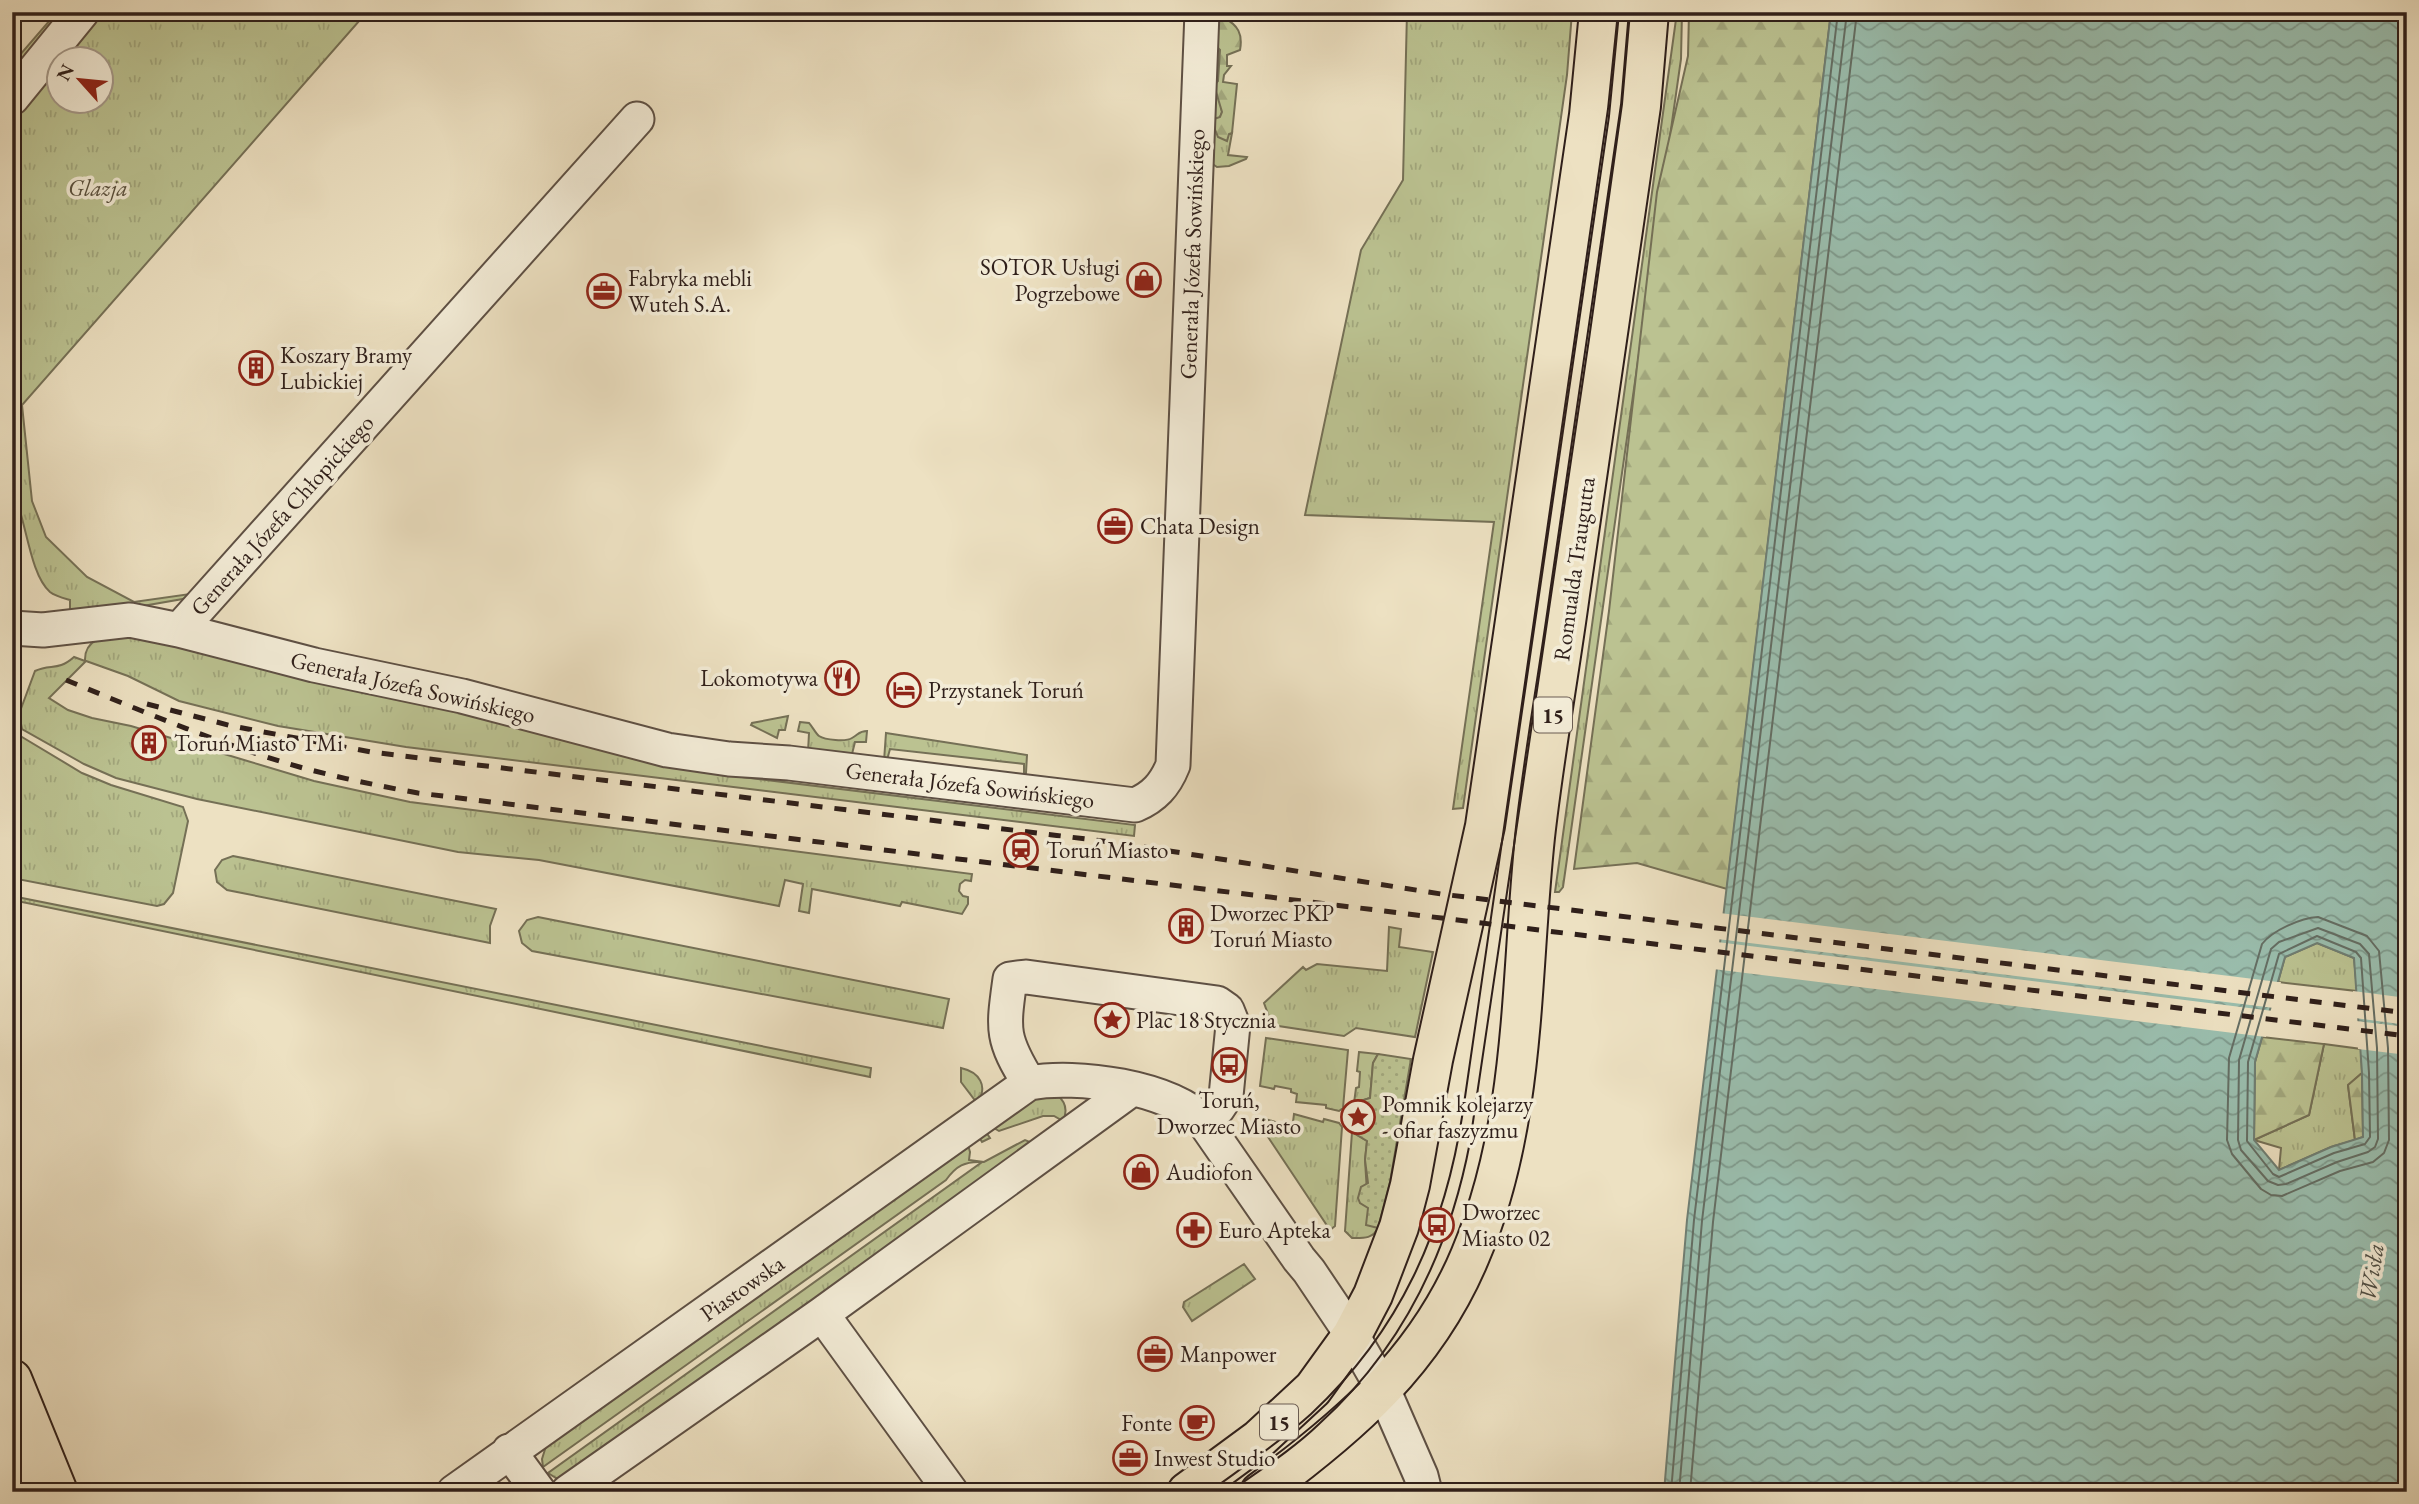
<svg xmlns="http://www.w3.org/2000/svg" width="2419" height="1504" font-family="'EB Garamond',serif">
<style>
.grass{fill:url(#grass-tufts);stroke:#757056;stroke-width:2}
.forest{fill:url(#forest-firs);stroke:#757056;stroke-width:2}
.garden{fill:url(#garden-dots);stroke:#757056;stroke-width:2}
.water{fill:url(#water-waves);stroke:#6f7e73;stroke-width:2;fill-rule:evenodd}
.pier{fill:#ede1c2}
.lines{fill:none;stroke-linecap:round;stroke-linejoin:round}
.shore{stroke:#646e64;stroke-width:2}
.minor-casing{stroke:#5e5044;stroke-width:37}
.major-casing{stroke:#2f1f1a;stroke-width:42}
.minor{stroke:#f3ecd7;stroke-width:33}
.major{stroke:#ede1c2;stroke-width:38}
.tram{stroke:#2f1f1a;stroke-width:2}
.rail{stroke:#2f1f1a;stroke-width:5;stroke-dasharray:12 12;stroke-linecap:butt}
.labels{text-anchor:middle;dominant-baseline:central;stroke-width:7;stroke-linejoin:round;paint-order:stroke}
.shield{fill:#f3ecd7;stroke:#6a5c53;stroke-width:2}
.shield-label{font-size:21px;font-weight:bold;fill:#2f1f1a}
.park-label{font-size:23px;font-style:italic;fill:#59503e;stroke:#f3ecd7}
.street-label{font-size:23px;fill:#2f1f1a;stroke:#f3ecd7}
.poi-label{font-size:23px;fill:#2f1f1a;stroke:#f3ecd7;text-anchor:start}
.water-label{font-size:24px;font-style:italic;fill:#4f4f46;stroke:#f3ecd7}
</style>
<defs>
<pattern id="grass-tufts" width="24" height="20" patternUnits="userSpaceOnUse" patternTransform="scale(1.75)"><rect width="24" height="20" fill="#bbc291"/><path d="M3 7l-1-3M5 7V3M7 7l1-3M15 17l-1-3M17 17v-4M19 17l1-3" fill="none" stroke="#a1a67c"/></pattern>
<pattern id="forest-firs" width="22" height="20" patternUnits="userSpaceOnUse" patternTransform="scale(1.75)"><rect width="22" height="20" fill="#bbc291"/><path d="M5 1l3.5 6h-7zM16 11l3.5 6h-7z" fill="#a1a67c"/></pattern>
<pattern id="garden-dots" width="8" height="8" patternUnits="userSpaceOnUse" patternTransform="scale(1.75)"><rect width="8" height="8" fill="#bbc291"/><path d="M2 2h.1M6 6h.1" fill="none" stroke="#a1a67c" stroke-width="1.8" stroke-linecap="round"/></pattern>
<pattern id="water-waves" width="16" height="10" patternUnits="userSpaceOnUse" patternTransform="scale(1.75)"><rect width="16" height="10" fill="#9abeae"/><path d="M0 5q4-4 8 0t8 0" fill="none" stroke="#7e9a8d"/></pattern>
</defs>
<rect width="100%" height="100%" fill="#ede1c2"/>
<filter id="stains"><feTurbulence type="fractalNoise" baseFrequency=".00286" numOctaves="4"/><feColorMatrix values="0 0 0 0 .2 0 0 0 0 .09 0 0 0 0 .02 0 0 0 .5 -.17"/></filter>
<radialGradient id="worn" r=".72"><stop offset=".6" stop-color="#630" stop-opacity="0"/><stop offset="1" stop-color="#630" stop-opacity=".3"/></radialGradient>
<path class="grass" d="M57,12H70L12,81V64Z
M103,12H367L22,405L32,501L46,537L87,577L134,602L197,593L194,597L114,611L77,614L70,609V600C63,598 55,596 50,592C29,574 26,516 12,489V121L59,64L60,102H102V60L63,59Z
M1210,12H1223L1224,18L1217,21L1220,50L1218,81L1222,112L1220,117L1229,134L1232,133L1228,155L1247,157L1246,159L1229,166L1217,167L1211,163Z
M1407,12H1572L1567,75L1463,808L1453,809L1494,522L1305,515L1361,250L1403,180Z
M1677,12H1682L1681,59L1563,887L1559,892H1555Z
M127,633L718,774L1135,825L1134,836L406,747L278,726L179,701L128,676L86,661L49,698L68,710L92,718L131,726L314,781L410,802L972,874L971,881L965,880L960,884L959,891L963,896L968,897V904L962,914L902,902L900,906L812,889L809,913L799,911L803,884L785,880L779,906L539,860L458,852L197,799L116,778L84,764L22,729L19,714L35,671C51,663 57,672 74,657L85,661C84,637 108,636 127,633Z
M788,716L785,730H779L777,738L751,725L752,723Z
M800,722L809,723C812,726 816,734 819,736C825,740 846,742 852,738C859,734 859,731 867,731L866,742H855L852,754L808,752L809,733L798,731Z
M12,731L82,773L111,785L183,807L188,821L173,893L164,904L157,906L12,878Z
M886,733L1027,755L1026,773H1024V764L890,749L887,760L884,761Z
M233,856L496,909L490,926V943L227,890L217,882L215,870L222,860Z
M12,896L871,1068L870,1077L12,900Z
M538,917L949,999L943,1028L532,951L522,943L519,931L527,920Z
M1389,927L1401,929L1399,947L1433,952L1415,1037L1356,1028L1344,1036L1272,1025L1264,1003L1303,967L1306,970L1317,964L1387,971Z
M2317,943L2354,958L2357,991L2278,982L2285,957Z
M1266,1038L1348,1050L1343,1108L1339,1111L1326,1108V1105L1296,1102L1297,1094L1291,1092V1089L1275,1086L1274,1089L1260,1086Z
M2324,1044L2361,1049L2362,1073L2348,1086L2355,1140L2331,1147L2279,1170L2281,1148L2254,1140L2309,1115Z
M1359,1052L1378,1054L1373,1063L1370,1098L1354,1103L1356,1088L1359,1087L1360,1072L1357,1071Z
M961,1068C979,1072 989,1086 977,1103L961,1082Z
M1057,1095C1066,1102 1068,1110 1063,1121L1054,1116H1043L999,1131L992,1127L986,1132L990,1138L982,1142L979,1137L968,1145L970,1152L969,1160L984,1162L1025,1140L1035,1144L563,1479L556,1478L548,1473L982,1162C965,1161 956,1166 946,1180L543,1467L542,1459L546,1446L1032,1098Z
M1294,1114L1323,1122L1324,1119L1339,1123L1342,1127L1335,1226L1330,1230L1264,1131L1258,1133L1254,1127L1256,1116L1285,1125L1286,1122H1293Z
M1352,1132L1367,1141L1365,1160L1368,1208L1378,1228C1373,1239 1363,1238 1352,1238L1345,1231Z
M1244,1264L1255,1279L1192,1321L1183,1307L1184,1302Z"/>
<path class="forest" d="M1689,12H1831L1727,889L1637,863L1574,869L1609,611L1657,192L1688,56Z
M1224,18C1238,25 1243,34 1240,50L1227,55V66H1231L1224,75L1223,82L1237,84L1232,133L1229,134L1227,141L1218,137L1214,127V119L1220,117L1222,112L1214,85L1218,81L1220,50L1214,44L1217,21Z
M2262,1037L2324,1044L2309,1115L2254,1140L2255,1062Z
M2362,1073L2363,1137L2355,1140L2348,1085Z"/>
<path class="garden" d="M1378,1054L1411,1059L1390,1182L1378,1228L1366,1225L1368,1208L1360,1203L1358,1198L1361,1187L1368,1183L1365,1160L1367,1141L1352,1132V1128H1362L1363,1111L1354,1110V1103L1370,1098L1373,1063Z"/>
<path class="water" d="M1831,12H2407V1492H1664L1687,1220ZM2317,943L2354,958L2362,1073L2363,1137L2331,1147L2279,1170L2254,1140L2255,1062L2285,957Z"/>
<path class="pier" d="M1720,913L2278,982H2281L2274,1008L1717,939Z
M1717,942L2273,1011L2266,1037L1713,969Z
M2353,991L2407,998V1025L2355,1018Z
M2356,1021L2407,1027V1055L2358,1049Z"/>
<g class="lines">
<path class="shore" d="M2318,917L2367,936L2379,951L2388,1048L2389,1140L2384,1153L2373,1162L2340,1171L2282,1196L2271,1195L2261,1189L2232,1154L2227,1140L2229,1058L2262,944C2273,930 2301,918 2318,917Z
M2318,928L2360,944L2369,954L2377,1048L2378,1139L2375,1147L2368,1152L2337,1162L2286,1184L2278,1185L2268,1181L2241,1150L2238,1140L2239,1060L2271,949L2279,942Z
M2317,936L2356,952L2361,958L2369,1073L2370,1137L2365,1144L2334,1153L2279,1177L2273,1174L2247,1141L2248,1062L2279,954Z
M1671,1492L1694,1220L1838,12
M1679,1492L1702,1221L1847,12
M1690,1492L1713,1222L1857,12"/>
<g class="minor-casing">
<path id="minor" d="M12,98L82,12
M12,628L43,630L130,620L179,630L314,665L462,696L667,750L729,759L789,763L1135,805C1154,797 1165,785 1173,765L1202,12
M179,630L637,119
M1029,1083C1001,1038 1003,1030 1010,979L1026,977L1217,1003L1227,1010L1233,1025L1226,1096L1218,1108L1204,1122
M822,1314L951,1492
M509,1451L539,1492
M454,1492L1029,1083C1077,1074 1169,1087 1204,1122L1299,1259L1309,1271L1352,1335L1383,1389L1421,1476L1425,1492
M568,1492L822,1314L1132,1089"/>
</g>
<g class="major-casing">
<path id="major" d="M12,1379L58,1492
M12,1463L23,1492
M1187,1492L1259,1439L1313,1389L1352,1335L1373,1295L1399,1227L1410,1185L1433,1060L1485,826L1589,115L1599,12
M1260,1492C1350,1426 1426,1361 1470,1256C1527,1122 1520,978 1535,837C1544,756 1559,675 1570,594C1594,431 1617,269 1641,106L1649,12"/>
</g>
<use href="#minor" class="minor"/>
<use href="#major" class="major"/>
<path class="tram" d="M1209,1492C1243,1467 1279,1443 1311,1414C1400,1331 1445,1230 1463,1111L1608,109L1618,12
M1229,1492C1260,1470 1292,1450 1319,1424C1403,1348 1449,1252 1470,1142L1589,339L1622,104L1630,12"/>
<path class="rail" d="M66,680C144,712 222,745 303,768C341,778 379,786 418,793L2407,1036
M147,704L232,726L371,752L1119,843L1441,894L2407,1013"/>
</g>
<defs>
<g id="shop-ring" transform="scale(1.75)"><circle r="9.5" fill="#f3ecd7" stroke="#8f2418" stroke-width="1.5"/><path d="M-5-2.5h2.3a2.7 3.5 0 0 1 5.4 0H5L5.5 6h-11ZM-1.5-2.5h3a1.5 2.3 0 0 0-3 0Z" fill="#8f2418"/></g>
<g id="office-ring" transform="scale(1.75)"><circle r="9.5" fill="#f3ecd7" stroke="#8f2418" stroke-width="1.5"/><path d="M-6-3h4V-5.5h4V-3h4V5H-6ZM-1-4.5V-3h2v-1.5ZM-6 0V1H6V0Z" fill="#8f2418"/></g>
<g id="building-ring" transform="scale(1.75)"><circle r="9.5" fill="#f3ecd7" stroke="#8f2418" stroke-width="1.5"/><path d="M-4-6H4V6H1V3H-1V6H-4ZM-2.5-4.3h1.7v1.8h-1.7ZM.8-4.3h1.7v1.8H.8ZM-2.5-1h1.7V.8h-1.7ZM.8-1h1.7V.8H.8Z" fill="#8f2418"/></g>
<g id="restaurant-ring" transform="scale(1.75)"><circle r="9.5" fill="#f3ecd7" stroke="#8f2418" stroke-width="1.5"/><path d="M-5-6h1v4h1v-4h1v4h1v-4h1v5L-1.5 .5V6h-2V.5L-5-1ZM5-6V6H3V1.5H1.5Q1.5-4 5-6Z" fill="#8f2418"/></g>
<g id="hotel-ring" transform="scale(1.75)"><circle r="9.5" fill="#f3ecd7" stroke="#8f2418" stroke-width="1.5"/><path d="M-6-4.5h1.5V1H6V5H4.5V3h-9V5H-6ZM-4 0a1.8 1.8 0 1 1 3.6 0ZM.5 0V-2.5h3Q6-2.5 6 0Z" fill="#8f2418"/></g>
<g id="station-ring" transform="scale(1.75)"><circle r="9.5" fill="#f3ecd7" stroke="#8f2418" stroke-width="1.5"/><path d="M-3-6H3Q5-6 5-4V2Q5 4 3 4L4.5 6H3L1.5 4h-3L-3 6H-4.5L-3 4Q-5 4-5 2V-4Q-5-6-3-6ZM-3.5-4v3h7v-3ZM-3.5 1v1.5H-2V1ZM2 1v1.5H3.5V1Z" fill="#8f2418"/></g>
<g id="sight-ring" transform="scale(1.75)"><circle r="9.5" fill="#f3ecd7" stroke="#8f2418" stroke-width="1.5"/><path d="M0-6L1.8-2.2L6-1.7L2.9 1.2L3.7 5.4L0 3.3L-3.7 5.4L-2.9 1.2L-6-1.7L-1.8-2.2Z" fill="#8f2418"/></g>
<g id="bus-ring" transform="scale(1.75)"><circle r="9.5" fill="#f3ecd7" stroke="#8f2418" stroke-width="1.5"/><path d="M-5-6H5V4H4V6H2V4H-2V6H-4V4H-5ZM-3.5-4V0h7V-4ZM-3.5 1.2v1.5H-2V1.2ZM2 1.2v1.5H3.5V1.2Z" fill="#8f2418"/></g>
<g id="pharmacy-ring" transform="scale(1.75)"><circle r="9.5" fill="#f3ecd7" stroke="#8f2418" stroke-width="1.5"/><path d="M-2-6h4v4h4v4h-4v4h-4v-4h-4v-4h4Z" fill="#8f2418"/></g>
<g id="cafe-ring" transform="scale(1.75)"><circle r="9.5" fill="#f3ecd7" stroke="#8f2418" stroke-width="1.5"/><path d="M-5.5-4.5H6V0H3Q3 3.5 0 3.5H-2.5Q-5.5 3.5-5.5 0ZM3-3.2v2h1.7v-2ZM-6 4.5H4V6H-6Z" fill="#8f2418"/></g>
</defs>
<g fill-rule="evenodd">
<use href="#shop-ring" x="1144" y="280"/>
<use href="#office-ring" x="604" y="291"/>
<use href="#building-ring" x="256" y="368"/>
<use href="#office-ring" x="1115" y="526"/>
<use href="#restaurant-ring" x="842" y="678"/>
<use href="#hotel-ring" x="904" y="690"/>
<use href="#building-ring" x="149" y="743"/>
<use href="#station-ring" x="1021" y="850"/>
<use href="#building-ring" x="1186" y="926"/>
<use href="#sight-ring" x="1112" y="1020"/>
<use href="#bus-ring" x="1229" y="1065"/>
<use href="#sight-ring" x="1358" y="1117"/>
<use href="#shop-ring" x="1141" y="1172"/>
<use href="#bus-ring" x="1437" y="1225"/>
<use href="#pharmacy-ring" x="1194" y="1230"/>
<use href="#office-ring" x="1155" y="1354"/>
<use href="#cafe-ring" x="1197" y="1423"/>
<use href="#office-ring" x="1130" y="1458"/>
</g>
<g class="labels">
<g class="shield">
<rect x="1534" y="697.5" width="38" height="35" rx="5"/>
<rect x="1260" y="1404.5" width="38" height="35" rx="5"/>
</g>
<g class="shield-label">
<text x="1553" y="715">15</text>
<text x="1279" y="1422">15</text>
</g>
<g class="park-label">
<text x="98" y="188">Glazja</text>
</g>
<g class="street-label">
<text transform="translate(1192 254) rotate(-88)">Generała Józefa Sowińskiego</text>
<text transform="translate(282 515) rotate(-48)">Generała Józefa Chłopickiego</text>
<text transform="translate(1574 569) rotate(-82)">Romualda Traugutta</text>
<text transform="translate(413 687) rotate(13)">Generała Józefa Sowińskiego</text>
<text transform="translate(970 785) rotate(7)">Generała Józefa Sowińskiego</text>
<text transform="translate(742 1288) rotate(-35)">Piastowska</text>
</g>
<g class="poi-label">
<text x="1120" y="267" text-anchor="end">SOTOR Usługi<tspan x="1120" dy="26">Pogrzebowe</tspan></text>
<text x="628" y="278">Fabryka mebli<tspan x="628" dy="26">Wuteh S.A.</tspan></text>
<text x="280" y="355">Koszary Bramy<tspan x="280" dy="26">Lubickiej</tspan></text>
<text x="1140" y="526">Chata Design</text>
<text x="818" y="678" text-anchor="end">Lokomotywa</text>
<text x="928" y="690">Przystanek Toruń</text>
<text x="174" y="743">Toruń Miasto TMi</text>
<text x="1046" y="850">Toruń Miasto</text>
<text x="1210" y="913">Dworzec PKP<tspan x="1210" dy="26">Toruń Miasto</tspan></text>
<text x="1136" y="1020">Plac 18 Stycznia</text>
<text x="1229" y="1100" text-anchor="middle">Toruń,<tspan x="1229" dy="26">Dworzec Miasto</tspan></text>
<text x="1382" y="1104">Pomnik kolejarzy<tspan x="1382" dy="26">- ofiar faszyzmu</tspan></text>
<text x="1166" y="1172">Audiofon</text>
<text x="1462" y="1212">Dworzec<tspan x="1462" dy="26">Miasto 02</tspan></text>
<text x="1218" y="1230">Euro Apteka</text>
<text x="1180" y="1354">Manpower</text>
<text x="1172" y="1423" text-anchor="end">Fonte</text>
<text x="1154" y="1458">Inwest Studio</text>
</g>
<g class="water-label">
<text transform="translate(2371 1272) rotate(-81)">Wisła</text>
</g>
</g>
<rect width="2419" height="1504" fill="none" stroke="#ede1c2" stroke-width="42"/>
<rect x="14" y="14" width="2391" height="1476" fill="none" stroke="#2f1f1a" stroke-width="3.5"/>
<rect x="21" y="21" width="2377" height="1462" fill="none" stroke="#2f1f1a" stroke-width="2"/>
<g transform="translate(80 80) rotate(297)"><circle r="33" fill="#f3ecd7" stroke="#a59a8b" stroke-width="2"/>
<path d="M0-5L12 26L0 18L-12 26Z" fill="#8f2418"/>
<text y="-10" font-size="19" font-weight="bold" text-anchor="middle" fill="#2f1f1a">N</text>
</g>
<rect width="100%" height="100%" filter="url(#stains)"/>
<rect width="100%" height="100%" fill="url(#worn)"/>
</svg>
